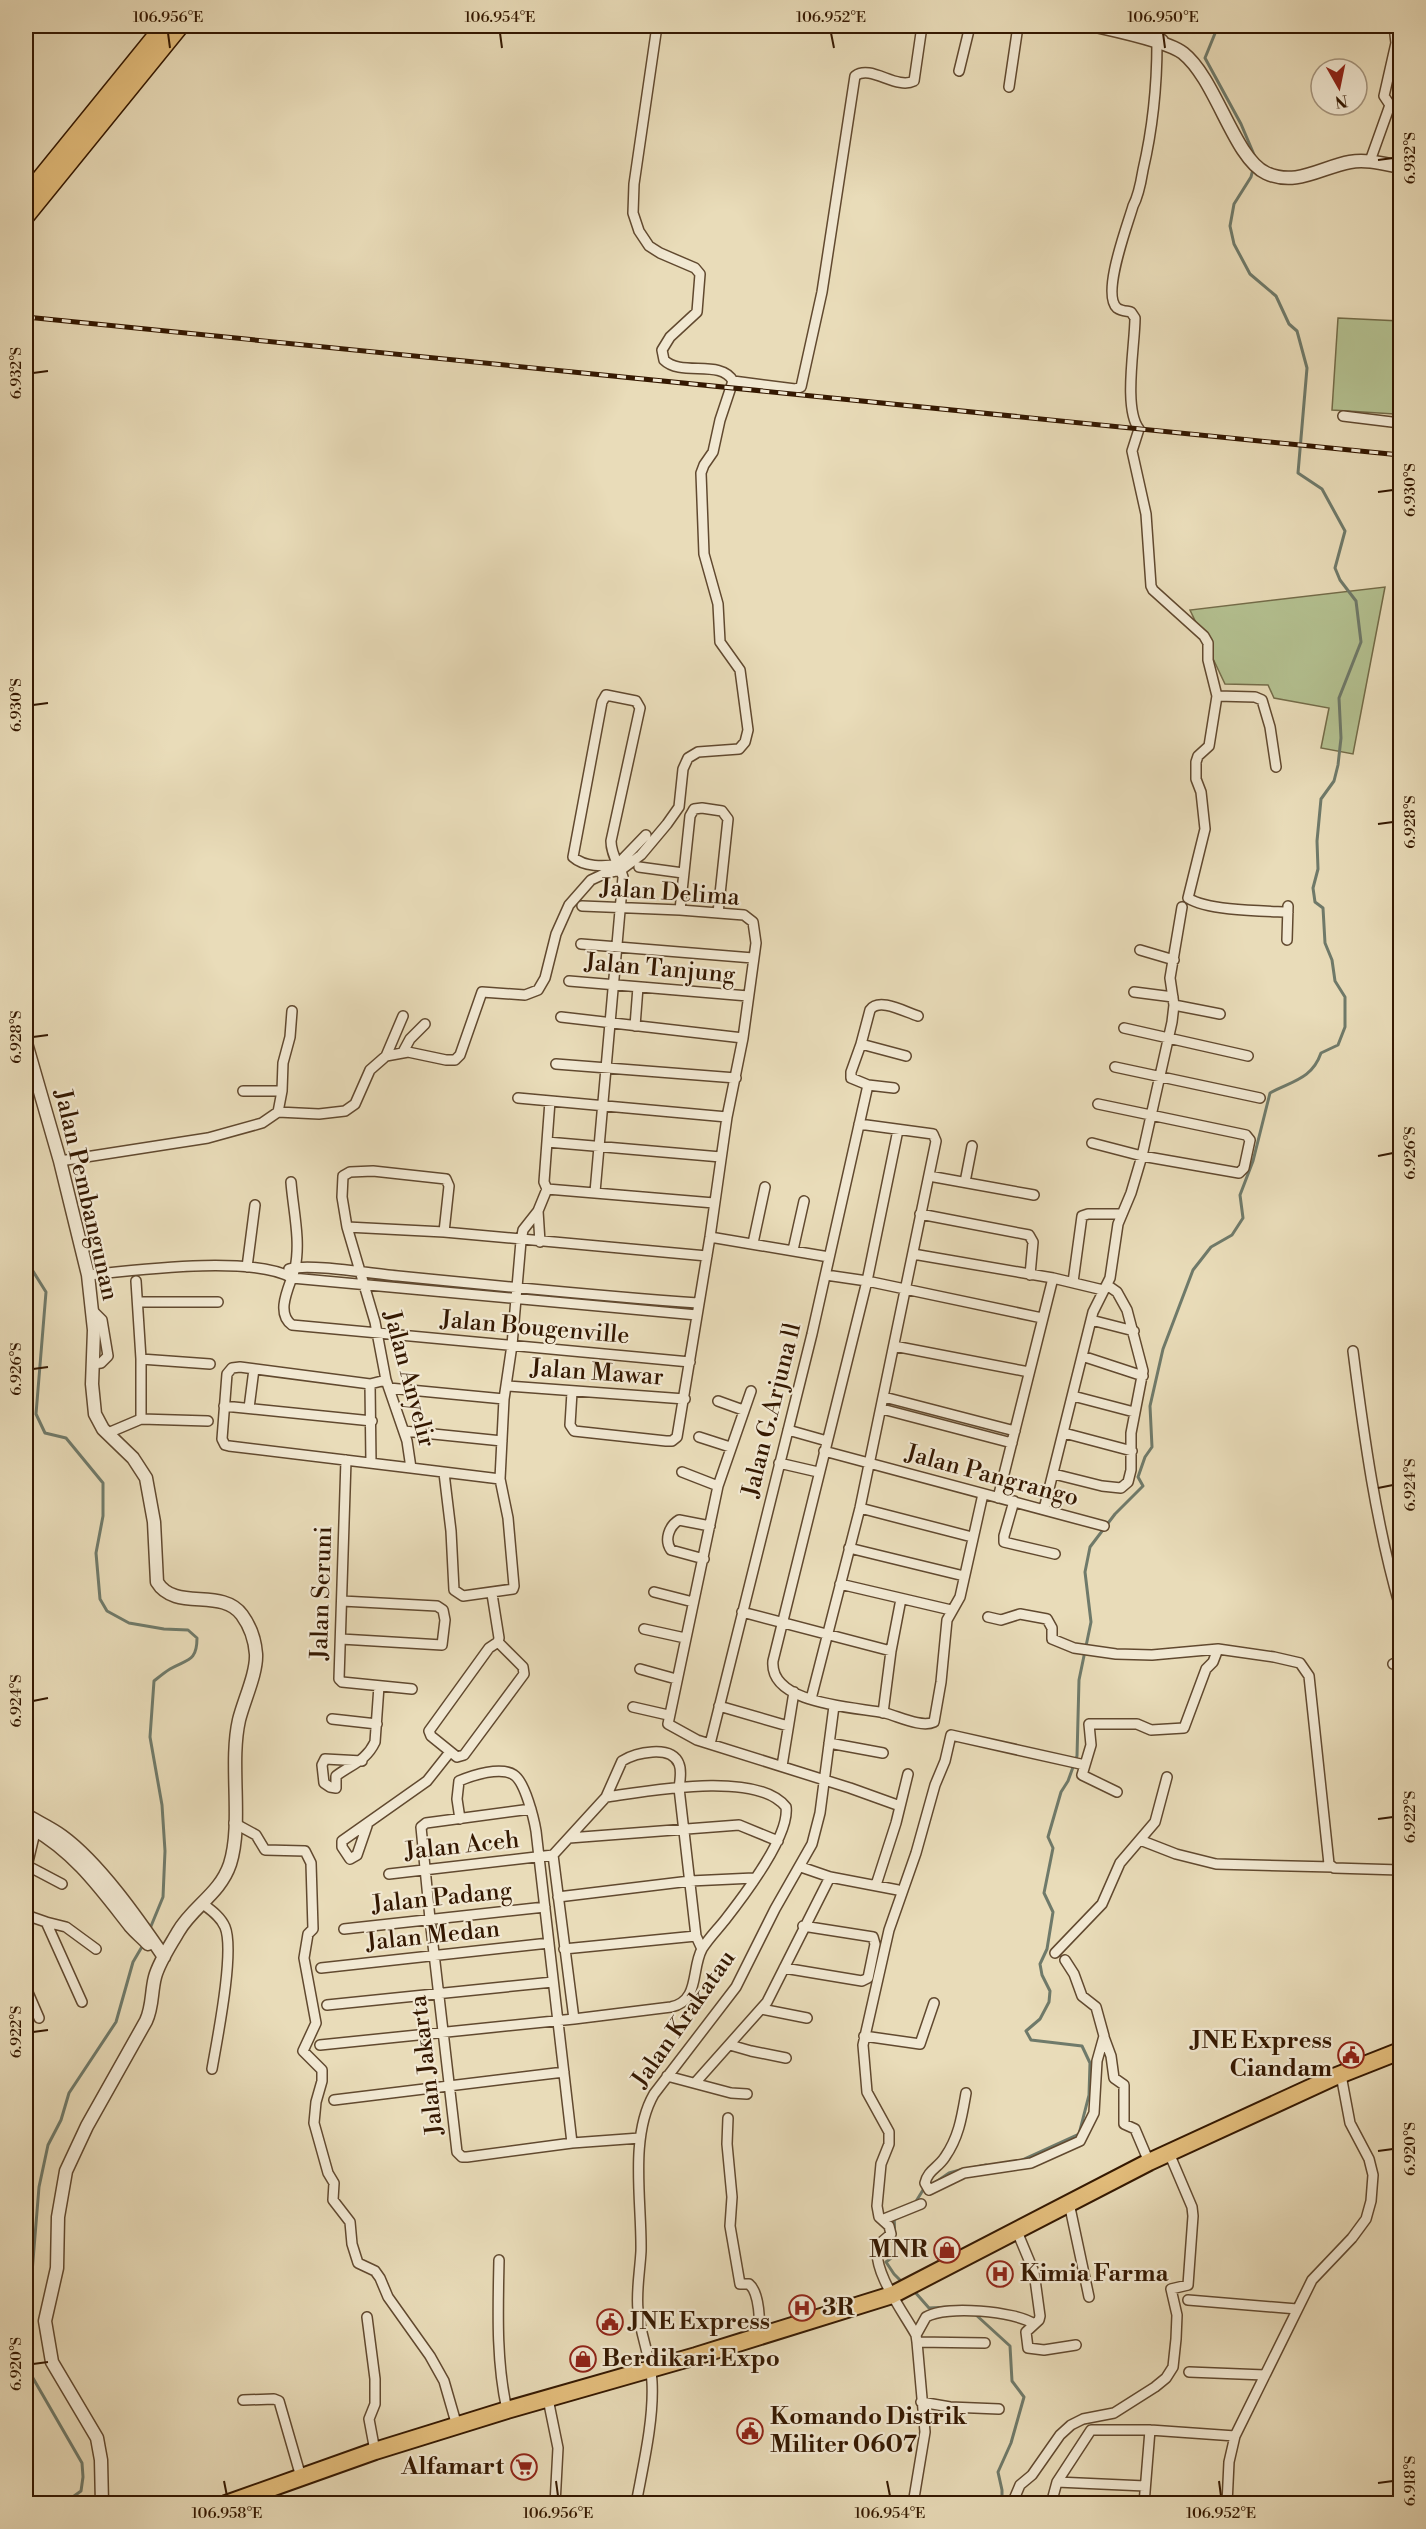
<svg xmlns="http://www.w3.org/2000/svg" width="1426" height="2529" font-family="'Libre Bodoni',serif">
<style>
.green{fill:#b4c191;stroke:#746c49;stroke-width:1.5}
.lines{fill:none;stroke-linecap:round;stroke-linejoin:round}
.stream{stroke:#6f7a6a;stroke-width:3}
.minor-casing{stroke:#61492f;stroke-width:12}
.tertiary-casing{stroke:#61492f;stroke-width:15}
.primary-casing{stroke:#341801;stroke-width:18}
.trunk-casing{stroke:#341801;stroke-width:20}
.minor{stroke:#f1e8d2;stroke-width:9}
.tertiary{stroke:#f1e8d2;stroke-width:12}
.primary{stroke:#e4be7c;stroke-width:15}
.trunk{stroke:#e4be7c;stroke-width:16}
.rail-casing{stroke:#341801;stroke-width:5}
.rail{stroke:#f1e8d2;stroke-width:3;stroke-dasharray:9;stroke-linecap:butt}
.ticks{fill:none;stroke:#341801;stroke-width:2}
.labels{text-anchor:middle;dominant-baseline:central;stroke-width:4.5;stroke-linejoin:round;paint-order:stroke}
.street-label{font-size:24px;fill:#341801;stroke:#f1e8d2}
.poi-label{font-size:24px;font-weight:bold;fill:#341801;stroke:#f1e8d2;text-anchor:start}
.neatline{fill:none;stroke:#341801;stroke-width:2}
.ticks-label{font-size:15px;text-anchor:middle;fill:#341801}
</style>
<rect width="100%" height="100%" fill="#e9dcb9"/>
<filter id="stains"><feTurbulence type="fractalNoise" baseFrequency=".00333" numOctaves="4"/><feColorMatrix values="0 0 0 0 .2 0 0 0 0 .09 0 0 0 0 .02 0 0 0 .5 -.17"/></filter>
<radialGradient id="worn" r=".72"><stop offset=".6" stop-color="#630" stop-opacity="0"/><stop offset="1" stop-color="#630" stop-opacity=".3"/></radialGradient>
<path class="green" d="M1338,318L1400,321V388H1395L1394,414L1332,410Z
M1385,587L1353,754L1321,748L1329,708L1274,698L1268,685L1225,684L1190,610Z"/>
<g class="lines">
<path class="stream" d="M1218,26L1205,58L1241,124L1255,157
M26,1260L46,1292L36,1414L45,1433L66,1438L103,1483V1516L96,1553L100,1599L107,1611L129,1623L164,1629L188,1630L197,1638C197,1662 187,1659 170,1669C165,1672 159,1677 154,1681L150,1737L162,1805L165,1851L163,1897L149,1931
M1022,2160L1079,2134L1089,2095L1090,2063L1082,2046L1031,2040L1026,2031L1040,2019L1049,2002L1050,1991L1042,1975L1040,1964L1047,1949L1053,1912L1044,1893L1053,1848L1048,1837L1061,1792L1068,1781L1077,1756L1079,1680L1091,1622L1085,1572L1090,1547L1115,1514L1143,1486L1138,1477L1145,1457L1152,1447L1150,1406L1163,1349L1193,1270L1211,1247L1232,1235L1243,1218L1240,1195L1253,1161L1270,1093C1292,1081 1312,1079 1321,1053L1338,1045L1345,1027V997L1335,981L1332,960L1325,943L1323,908L1315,902L1313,888L1318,869L1317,841L1321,799L1334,781L1338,765L1341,738L1339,698L1361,642L1356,601L1340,580L1335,568L1345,531L1322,489L1298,473L1307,368L1297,331L1289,324L1276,296L1250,274L1234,244L1230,226L1234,204L1251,177L1253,169
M966,2169L986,2165
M936,2182L949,2173L960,2170
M915,2203L923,2190
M896,2217L894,2219C896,2232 891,2241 895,2255L886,2262L894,2274L904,2284
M914,2291L929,2308L950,2307
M26,2295L31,2285L39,2187L48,2145L61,2120L69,2093L116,2022L133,1962L143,1945
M975,2314L1010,2346L1012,2381L1024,2397L1011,2443L998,2472L1002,2490V2504
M26,2366L82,2463L83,2477L81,2491L63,2504"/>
<g class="minor-casing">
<path id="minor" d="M1143,26L1163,40
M1157,43C1157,86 1153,127 1143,170C1141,182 1139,195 1133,206C1128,224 1101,294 1117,308C1121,311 1127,311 1131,312L1135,318C1135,345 1123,408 1139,429L1132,451L1146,514L1151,586L1153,590L1204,636L1208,643V660L1217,696L1209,746L1198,756L1196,762V779L1201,792L1205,829L1188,898C1208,911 1263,911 1288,912
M959,71L970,26
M1009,87L1018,26
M1370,161L1390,105L1384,96L1396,43L1394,26
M733,381L795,389L801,387L822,292L855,76C871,64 896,90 914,81L922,26
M1343,416L1400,423
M1217,696L1255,697L1262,700L1270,727L1276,767
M639,867L683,873
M680,910L690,816L694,809L702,808L722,811L728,819L718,913
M1287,940L1288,906
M581,944L753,958
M1140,950L1174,960
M569,981L748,996
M1134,992L1173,997
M1174,1005L1220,1014
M561,1017L743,1038
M635,1026L638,987
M1124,1028L1248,1056
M861,1044L906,1056
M403,1052L410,1039L425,1024
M386,1056L403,1016
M556,1064L736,1078
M1115,1067L1260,1098
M894,1088L868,1085L851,1078V1072L861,1044L870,1010C879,997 905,1012 918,1016
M243,1091H282
M518,1098L727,1117
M278,1112L282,1091L283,1063L290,1037L292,1011
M898,1130L867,1281L773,1661C769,1705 857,1707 885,1713C898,1716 921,1728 934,1722L941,1682L947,1620L960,1597L983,1494
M547,1142L721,1157
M1092,1143L1142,1156L1239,1173L1244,1168L1250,1140L1246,1135L1098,1104
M60,1161L208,1138L262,1123L278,1112L319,1114L345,1111L355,1104L370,1070L386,1056L408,1052L446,1060H455L460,1055L482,992L525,995L538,990L545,978L556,934L569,905L591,880L606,873L621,870L641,855L667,824L679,807L683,769L688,758L698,752L739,749L745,742L748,730L740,670L720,642L718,604L704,554L701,473L704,465L713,452L720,420L733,381C721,359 681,377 664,360L662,350L670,337L697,312L700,274L695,268L660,253L649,246L639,231L633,213L634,184L657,26
M929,1176L1034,1195
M291,1182C293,1209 301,1241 295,1268C291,1284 274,1312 292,1325L690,1362
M965,1182L972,1146
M547,1189L714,1203
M595,1192L623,877C619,864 611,855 611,841L640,708L636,701L606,695L602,702L573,857C584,867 604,867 618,864L646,835
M538,1211L540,1242
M920,1214L1029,1235L1033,1242L1030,1275
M347,1227L444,1232L707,1256
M444,1232L449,1186L446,1179L373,1171L350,1172L343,1176L342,1197L347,1227L375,1322L386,1380L407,1441L411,1468L500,1479
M710,1237L829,1257
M753,1243L765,1187
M793,1250L804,1201
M913,1254L1053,1278L1103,1290
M247,1267L255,1205
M289,1269C310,1263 373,1274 398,1276C498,1286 598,1296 698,1303
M88,1275C136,1270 253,1255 292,1278L697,1315
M826,1275L867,1281L1042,1318
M1073,1282L1082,1216L1088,1214H1121
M138,1302H218
M92,1310L102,1320L108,1356L101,1363L93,1364
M1091,1320L1134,1331
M894,1346L1029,1372
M1353,1351C1364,1437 1376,1524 1400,1607
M1082,1356L1143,1376
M141,1359L210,1364
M386,1380L370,1384L240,1367L232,1368L227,1374L222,1439L225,1445L229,1446L411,1468
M370,1384L371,1463
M507,1386L685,1399
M389,1388L504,1399
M751,1391L718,1486L668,1724L697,1740L850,1788L900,1806
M572,1392L570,1425L574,1431L666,1441H672L677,1437L710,1237L727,1117L743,1038L756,943L753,922L744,915L680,910L582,906
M1073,1396L1134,1412
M884,1397L1015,1431
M718,1401L743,1410
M224,1406L372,1421
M249,1408L254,1369
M882,1409L1012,1443
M141,1419L208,1421
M788,1430L827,1441
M404,1431L502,1441
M108,1433L141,1419V1359L136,1281
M1064,1433L1132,1451
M699,1437L730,1447
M824,1451L1104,1526
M346,1460L339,1679L342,1682L412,1689
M779,1463L818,1472
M682,1472L718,1486
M444,1473L451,1531L454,1590L463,1596L513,1589L514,1586L508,1518L500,1479L504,1399L512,1345L521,1241L523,1230L538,1211L547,1189L544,1182L550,1101
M1054,1474L1102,1486L1121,1488L1128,1482L1131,1470V1433L1143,1371L1127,1310L1117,1292L1107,1285
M998,1498L1053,1278
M1014,1501L1004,1536V1542L1055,1554
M860,1508L972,1537
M1044,1509L1093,1312L1110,1278L1118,1224L1131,1193L1142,1156L1172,1022L1174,1005L1170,978L1182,907
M849,1548L964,1576
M704,1559L671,1550C664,1540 669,1526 679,1520L710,1526
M840,1584L951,1610
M654,1592L693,1602
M492,1594L499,1638L498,1642L523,1667L524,1674L464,1755L457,1757L431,1736L429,1731L489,1648L498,1642
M742,1612L891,1651
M988,1617L1001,1620L1020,1614L1047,1619L1052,1628V1639L1074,1648L1116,1654L1152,1655L1218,1649L1274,1657L1300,1663L1309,1676L1329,1864L1334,1868L1400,1870
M644,1629L685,1638
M341,1639L442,1645L445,1620L443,1610L437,1606L342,1601
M1393,1664L1400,1661
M640,1669L676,1679
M811,1699L860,1508L936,1141L933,1134L859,1124
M719,1706L788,1726
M633,1707L668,1715
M883,1713L891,1651L901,1599
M332,1719L377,1724
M829,1743L883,1753
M710,1744L812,1334L868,1085
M362,1761L325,1759L322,1765L324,1783L330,1787L336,1788V1776C352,1764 366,1761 375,1742L379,1686
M782,1766L794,1692
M1117,1792L1082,1775L1091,1745L1089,1724H1137L1151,1730L1184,1728L1206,1669L1213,1662L1218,1649
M531,1809L426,1823L421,1827L430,1919L457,2152L462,2157H467L572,2143L640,2138
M460,1819L457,1799L459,1781C473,1775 501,1766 514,1775C525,1782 534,1819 536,1831L572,2143
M234,1823L256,1835L265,1850L305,1851L311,1863L313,1929L308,1934L304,1958L316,2023L303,2051L322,2070V2081L316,2102L314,2123L328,2173L334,2183L333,2200L350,2222L352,2244L358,2263L375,2271L380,2278L388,2297L430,2356L444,2381L457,2426
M367,1826L357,1855L350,1859L342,1847V1841L427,1781L450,1752
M569,1838L739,1825L778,1841
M1140,1840L1176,1854L1216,1864L1333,1867
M26,1865L62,1884
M801,1867L830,1877L898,1890
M26,1870L37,1824
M389,1874L553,1855L606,1797L622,1761C635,1753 671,1744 679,1764C682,1771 680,1780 679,1788L696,1936L702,1949
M876,1885L896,1823L908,1774
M558,1897L690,1881L754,1878
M203,1904C211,1910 221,1917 225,1927C235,1951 217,2040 212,2069
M26,1915L46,1922L82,2002
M46,1922L66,1927L96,1949
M344,1929L545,1907
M564,1949L696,1936
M1055,1953L1102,1904L1120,1863L1155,1822L1167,1777
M321,1968L549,1943
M784,1968L862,1981L868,1978L875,1944L873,1937L803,1926
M26,1988L39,2018
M327,2005L553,1982
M761,2009L807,2018
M574,2019L671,2007C700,2001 691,1969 702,1949C708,1939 717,1930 725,1920C743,1897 790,1836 786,1807C757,1770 648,1791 606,1797
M864,2036L920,2044L934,2003
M1104,2037L1111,2056L1114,2078L1124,2085V2124L1135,2129L1149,2162
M320,2045L574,2019L553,1855
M730,2045L751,2051L786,2058
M667,2076L731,2093L747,2094
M695,2083L767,2002L830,1877
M966,2093C962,2116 959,2137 945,2157C938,2168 928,2170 925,2183L929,2190L964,2173L1031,2163L1080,2141L1094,2113L1097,2061L1104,2036L1096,2007L1082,1996L1074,1974L1065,1960
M334,2100L564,2072
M728,2118L727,2144L732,2197L730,2226L740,2284H749C760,2293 760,2323 759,2336
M1069,2203L1089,2297
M884,2219L921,2204
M1016,2229L1034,2272L1040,2316L1039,2320L1026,2332L1028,2348L1044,2350L1076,2345
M499,2260C498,2310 496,2361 507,2410
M1188,2300L1297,2309
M367,2317L375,2379V2404L369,2419L375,2451
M916,2335L926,2317C946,2305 1015,2311 1034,2324
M917,2342L985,2343
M1189,2372L1265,2375
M548,2399L558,2448L555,2504
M243,2400L274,2399L279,2401L301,2477
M921,2402L950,2407L999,2409
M1057,2482L1145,2486
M636,2504C643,2466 654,2420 652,2382C651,2358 640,2334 638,2310C636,2291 640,2271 641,2251C642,2203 629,2137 654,2094L736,1987L775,1909L812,1844L820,1813L834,1706
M913,2504L925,2432L917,2342L916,2335C904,2313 871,2270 878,2245L891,2234L889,2226L879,2217L877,2206L881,2164L889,2144V2132L867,2092L863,2045L889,1930L916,1853L935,1785L945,1761L951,1735L1085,1765
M1012,2504L1020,2485L1032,2475L1060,2435L1071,2425L1083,2419L1114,2413L1155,2387L1166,2378L1173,2367L1176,2339L1177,2315L1171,2289L1188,2285L1193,2216L1192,2207L1169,2153
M1051,2504L1057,2482L1091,2430H1150L1235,2436
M1144,2504L1150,2430
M1227,2504L1229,2462L1235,2436L1312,2280L1352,2238L1366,2219L1371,2201L1373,2175L1369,2159L1350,2123L1341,2075"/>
</g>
<g class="tertiary-casing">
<path id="tertiary" d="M1096,26C1118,31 1167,41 1183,53C1216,79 1234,158 1266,173C1296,187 1322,167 1350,162C1367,159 1384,164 1400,167
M26,1043L60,1161L88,1275L94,1330L92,1384L95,1414L103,1429L133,1458L146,1478L154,1522L157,1582C175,1612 222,1587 242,1615C250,1626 255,1641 256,1654C257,1673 244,1700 239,1720C229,1764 243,1823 230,1864C220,1894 192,1907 178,1932C170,1946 159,1962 155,1977C151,1992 153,2006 146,2021L87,2126L66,2171L58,2217L57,2268L45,2321L52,2362L97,2438L101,2460L102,2504
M26,1815C38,1822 51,1828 62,1836C99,1863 138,1919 164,1957
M32,1828C75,1852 101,1889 131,1927C136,1933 143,1938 148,1944"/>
</g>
<g class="primary-casing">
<path id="primary" d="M26,195L163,26
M26,217L181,26"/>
</g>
<g class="trunk-casing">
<path id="trunk" d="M226,2504L375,2451L507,2410L696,2356L892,2295L1149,2162L1334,2077L1400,2051"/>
</g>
<use href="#minor" class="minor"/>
<use href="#tertiary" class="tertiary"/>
<use href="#primary" class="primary"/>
<use href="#trunk" class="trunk"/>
<g class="rail-casing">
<path id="rail" d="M26,317L1400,455"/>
</g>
<use href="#rail" class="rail"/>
</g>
<path class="ticks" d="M168,33L170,48M500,33L502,48M831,33L834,48M1163,33L1165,48M1378,160L1393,158M33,373L48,371M1378,492L1393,490M33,705L48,703M1378,824L1393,822M33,1037L48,1035M1378,1156L1393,1153M33,1369L48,1367M1378,1488L1393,1485M33,1701L48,1698M1378,1819L1393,1817M33,2032L48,2030M1378,2151L1393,2149M33,2364L48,2362M224,2481L227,2496M556,2481L558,2496M887,2481L890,2496M1219,2481L1221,2496M1378,2483L1393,2481"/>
<defs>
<g id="civic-ring" transform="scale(1.35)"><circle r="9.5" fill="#f1e8d2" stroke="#8f2418" stroke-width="1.5"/><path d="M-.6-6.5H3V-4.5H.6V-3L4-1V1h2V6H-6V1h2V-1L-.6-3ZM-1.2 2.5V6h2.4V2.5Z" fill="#8f2418"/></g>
<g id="shop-ring" transform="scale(1.35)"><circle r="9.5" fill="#f1e8d2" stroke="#8f2418" stroke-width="1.5"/><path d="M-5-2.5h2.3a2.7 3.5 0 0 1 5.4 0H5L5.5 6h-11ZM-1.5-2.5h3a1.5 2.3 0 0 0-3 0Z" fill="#8f2418"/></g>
<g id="hospital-ring" transform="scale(1.35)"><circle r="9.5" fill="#f1e8d2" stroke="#8f2418" stroke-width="1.5"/><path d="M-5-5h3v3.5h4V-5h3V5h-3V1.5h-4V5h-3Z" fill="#8f2418"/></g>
<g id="supermarket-ring" transform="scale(1.35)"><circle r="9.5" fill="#f1e8d2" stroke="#8f2418" stroke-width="1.5"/><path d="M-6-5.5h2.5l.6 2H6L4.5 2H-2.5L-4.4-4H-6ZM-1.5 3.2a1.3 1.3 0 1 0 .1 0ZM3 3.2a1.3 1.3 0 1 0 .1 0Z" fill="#8f2418"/></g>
</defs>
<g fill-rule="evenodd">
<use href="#civic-ring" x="1351" y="2055"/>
<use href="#shop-ring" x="947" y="2250"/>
<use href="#hospital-ring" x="1000" y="2274"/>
<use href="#hospital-ring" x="802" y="2308"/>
<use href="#civic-ring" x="610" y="2322"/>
<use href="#shop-ring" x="583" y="2359"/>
<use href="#civic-ring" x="750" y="2431"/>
<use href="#supermarket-ring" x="524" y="2467"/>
</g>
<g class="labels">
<g class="street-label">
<text transform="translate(670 893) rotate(4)">Jalan Delima</text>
<text transform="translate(660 969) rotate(5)">Jalan Tanjung</text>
<text transform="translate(86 1195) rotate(77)">Jalan Pembangunan</text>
<text transform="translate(535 1328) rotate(5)">Jalan Bougenville</text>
<text transform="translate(597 1373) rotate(4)">Jalan Mawar</text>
<text transform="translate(409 1379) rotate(75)">Jalan Anyelir</text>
<text transform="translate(772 1410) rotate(-76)">Jalan G.Arjuna ll</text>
<text transform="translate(992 1476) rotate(15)">Jalan Pangrango</text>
<text transform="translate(322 1593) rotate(-88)">Jalan Seruni</text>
<text transform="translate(462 1846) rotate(-6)">Jalan Aceh</text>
<text transform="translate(442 1898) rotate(-6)">Jalan Padang</text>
<text transform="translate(433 1936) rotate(-6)">Jalan Medan</text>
<text transform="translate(684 2019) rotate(-55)">Jalan Krakatau</text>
<text transform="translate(427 2065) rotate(-97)">Jalan Jakarta</text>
</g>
<g class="poi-label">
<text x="1332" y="2041" text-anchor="end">JNE Express<tspan x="1332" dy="28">Ciandam</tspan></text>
<text x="928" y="2250" text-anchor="end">MNR</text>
<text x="1020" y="2274">Kimia Farma</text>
<text x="822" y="2308">3R</text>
<text x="630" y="2322">JNE Express</text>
<text x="602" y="2359">Berdikari Expo</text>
<text x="770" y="2417">Komando Distrik<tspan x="770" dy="28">Militer 0607</tspan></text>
<text x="504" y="2467" text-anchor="end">Alfamart</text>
</g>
</g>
<rect width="1426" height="2529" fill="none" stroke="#e9dcb9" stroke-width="66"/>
<g transform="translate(1339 87) rotate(171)"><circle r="28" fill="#f1e8d2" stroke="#a5957e" stroke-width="1.5"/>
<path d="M0-4.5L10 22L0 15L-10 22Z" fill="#8f2418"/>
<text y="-9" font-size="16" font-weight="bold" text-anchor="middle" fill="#341801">N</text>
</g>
<rect x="33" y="33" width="1360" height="2463" class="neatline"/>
<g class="ticks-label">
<text x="168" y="22">106.956°E</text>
<text x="500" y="22">106.954°E</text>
<text x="831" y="22">106.952°E</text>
<text x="1163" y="22">106.950°E</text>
<text transform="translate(1410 158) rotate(-90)" y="5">6.932°S</text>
<text transform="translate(16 373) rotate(-90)" y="5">6.932°S</text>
<text transform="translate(1410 490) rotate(-90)" y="5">6.930°S</text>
<text transform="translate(16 705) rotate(-90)" y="5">6.930°S</text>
<text transform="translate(1410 822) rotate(-90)" y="5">6.928°S</text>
<text transform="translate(16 1037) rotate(-90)" y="5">6.928°S</text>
<text transform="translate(1410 1153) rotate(-90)" y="5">6.926°S</text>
<text transform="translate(16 1369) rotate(-90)" y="5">6.926°S</text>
<text transform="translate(1410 1485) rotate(-90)" y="5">6.924°S</text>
<text transform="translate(16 1701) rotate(-90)" y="5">6.924°S</text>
<text transform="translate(1410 1817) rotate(-90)" y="5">6.922°S</text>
<text transform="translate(16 2032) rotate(-90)" y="5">6.922°S</text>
<text transform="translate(1410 2149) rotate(-90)" y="5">6.920°S</text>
<text transform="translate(16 2364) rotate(-90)" y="5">6.920°S</text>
<text transform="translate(1410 2481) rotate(-90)" y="5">6.918°S</text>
<text x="227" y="2518">106.958°E</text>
<text x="558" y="2518">106.956°E</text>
<text x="890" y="2518">106.954°E</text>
<text x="1221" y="2518">106.952°E</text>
</g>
<rect width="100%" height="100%" filter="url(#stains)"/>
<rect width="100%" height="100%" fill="url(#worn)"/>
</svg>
